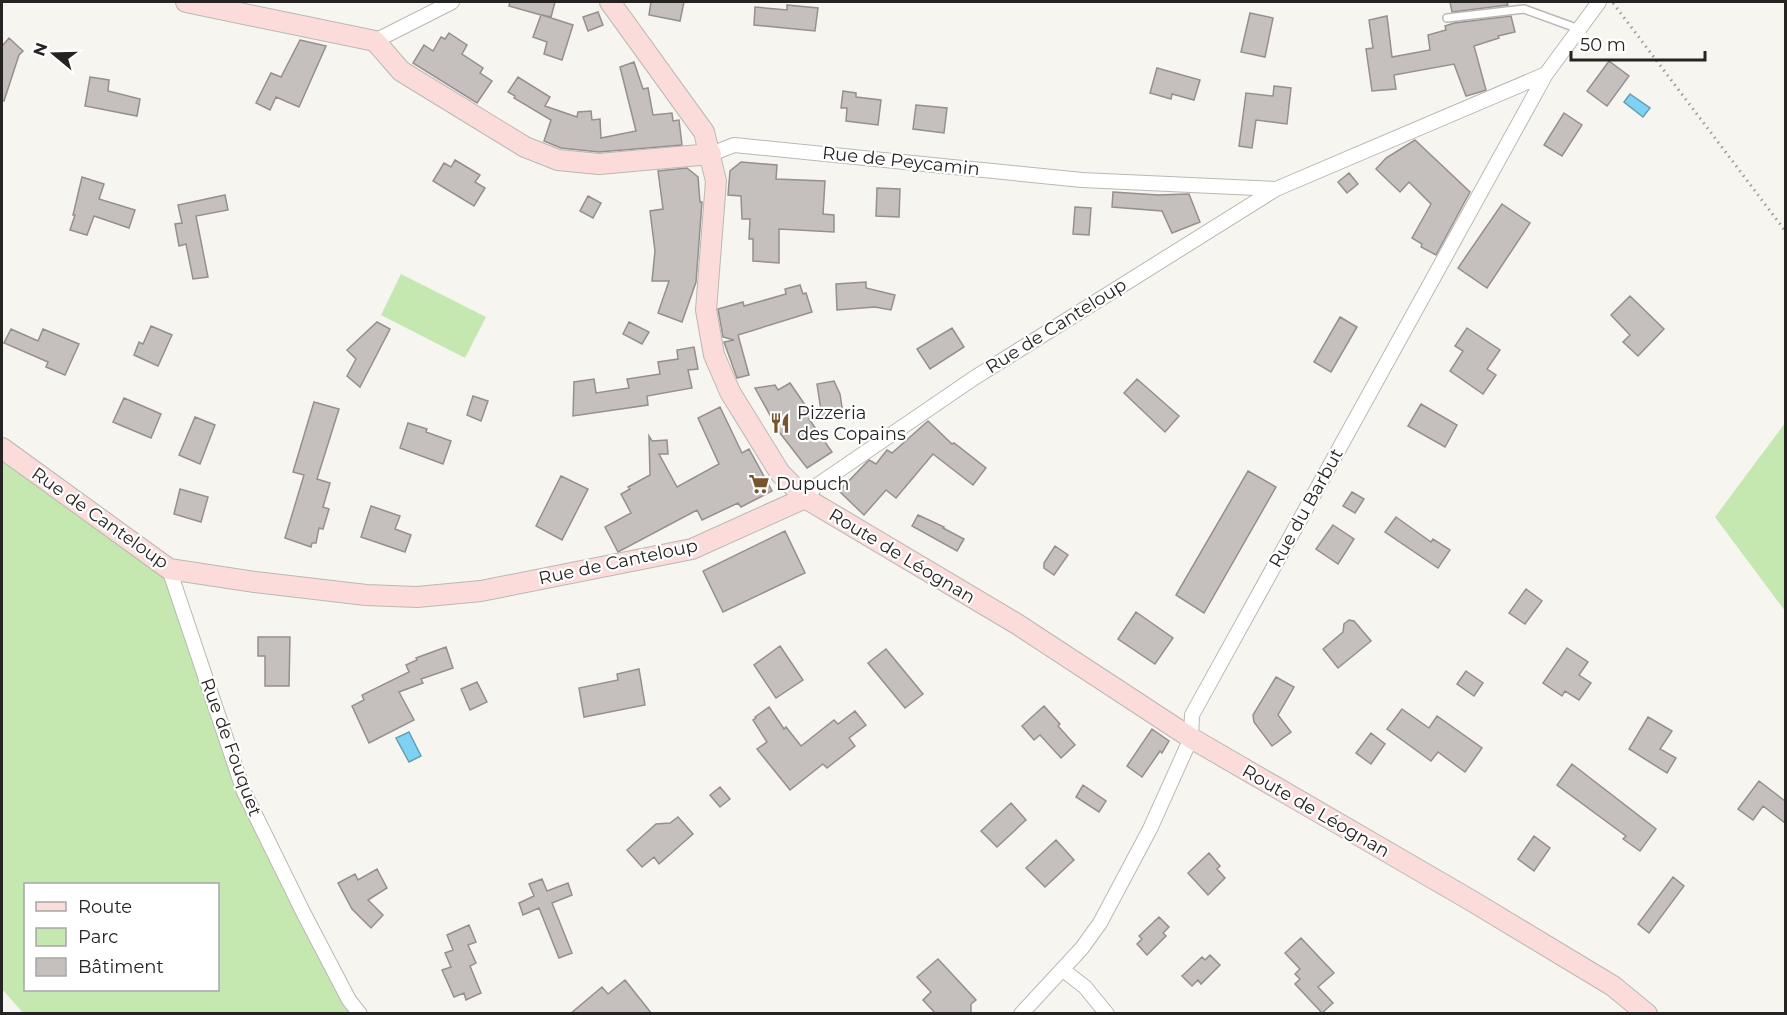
<svg xmlns="http://www.w3.org/2000/svg" width="1787" height="1015" font-family="Montserrat,sans-serif">
<style>
.green{fill:#c5e7b0;fill-rule:evenodd}
.water{fill:#7fd2f4;stroke:#649eb5;stroke-width:1.5}
.building{fill:#c5bfbe;stroke:#958f8e;stroke-width:1.5}
.lines{fill:none;stroke-linecap:round;stroke-linejoin:round}
.lane-casing{stroke:#bab8b3;stroke-width:10}
.street-casing{stroke:#bab8b3;stroke-width:16}
.secondary-casing{stroke:#bab8b3;stroke-width:22}
.path{stroke:#9d9b98;stroke-width:3;stroke-dasharray:1.5 4.5;stroke-linecap:butt}
.lane{stroke:#fff;stroke-width:7}
.street{stroke:#fff;stroke-width:14}
.secondary{stroke:#fbdcdb;stroke-width:20}
.labels{text-anchor:middle;dominant-baseline:central;stroke-width:4.5;stroke-linejoin:round;paint-order:stroke}
.street-label{font-size:18px;fill:#252422;stroke:#fff}
.poi-label{font-size:18px;fill:#252422;stroke:#fff;text-anchor:start}
</style>
<rect width="100%" height="100%" fill="#f7f5f0"/>
<path class="green" d="M401,274L486,317L465,358L381,315Z
M1785,423V611L1715,517Z
M2,448L169,569L244,792L360,1013H23L2,989ZM26,884H218V990H26Z"/>
<path class="water" d="M1630,94L1650,108L1643,117L1624,102Z
M409,732L421,756L409,762L396,738Z"/>
<path class="building" d="M510,2H555L551,17L542,15L573,25L562,60L544,54L547,42L533,37L541,15L509,6Z
M651,2H684L680,21L649,15Z
M1450,2H1507L1508,5L1452,12Z
M787,5L818,8L815,31L754,25L755,7L787,10Z
M598,12L603,25L588,31L583,17Z
M1250,13L1273,18L1265,57L1241,52Z
M1387,16L1392,57L1430,50L1428,35L1446,30L1445,26L1454,23L1511,16L1515,32L1498,36L1499,38L1474,46L1486,90L1480,92L1466,96L1454,64L1394,75L1396,89L1372,91L1366,49L1373,48L1369,20Z
M449,33L467,45L462,54L483,68L480,73L492,81L477,103L413,63L424,45L433,51L441,37L445,39Z
M9,38L23,51L19,55L4,101L2,100V46Z
M300,40L326,46L299,107L276,97L270,110L256,103L271,73L281,77Z
M1609,61L1629,76L1607,106L1587,91Z
M634,62L643,89L648,88L653,115L672,113L673,121L679,120L682,145L599,152L561,148L544,141L551,120L514,98L515,96L508,92L518,77L550,97L545,106L577,117L578,112L591,111L592,120L600,119L601,138L636,131L620,67Z
M1157,68L1200,80L1194,100L1172,94L1171,99L1150,93Z
M90,77L109,80L108,91L140,99L137,116L85,106Z
M1274,86L1291,88L1287,124L1256,120L1252,148L1239,146L1246,93L1273,96Z
M843,91L856,93V97L881,100L878,125L846,121L847,108H841Z
M916,105L947,108L944,133L913,129Z
M1564,113L1582,125L1562,156L1544,145Z
M1415,140L1470,192L1436,255L1421,247L1422,244L1412,238L1431,204L1409,182L1400,192L1376,169L1386,158Z
M455,160L480,175L475,182L485,188L474,206L433,181L444,163L451,167Z
M741,162L777,165L776,179L825,181L823,214L834,215V232L779,229V263L753,261V239H749L750,219H742L741,196L728,195L730,171Z
M687,168L698,177L700,202H702L696,282L682,322L658,313L669,281H652L655,251L650,211L663,209L658,171Z
M1349,173L1358,184L1347,193L1338,182Z
M82,177L104,184L99,199L135,210L129,228L94,216L87,235L70,230L75,215H73Z
M877,188L900,189L899,217L876,216Z
M1113,192L1158,195L1189,194L1200,222L1172,233L1162,211L1112,207Z
M225,195L228,210L196,216L208,277L193,279L186,244L179,246L175,224L182,223L178,205Z
M588,196L601,203L593,218L580,211Z
M1502,204L1530,223L1487,288L1458,268Z
M1075,207L1091,208L1089,235L1073,234Z
M866,282V288L895,295L891,310L875,307L837,310L836,284Z
M800,285L803,294L806,293L812,312L738,335L749,375L737,378L724,342L734,340L723,337L718,309L743,302L744,306L786,294L785,289Z
M1630,296L1664,329L1638,356L1623,342L1630,335L1611,315Z
M1340,317L1357,327L1331,372L1314,362Z
M377,322L390,329L360,387L347,376L356,359L347,350Z
M629,322L649,332L642,344L623,334Z
M151,326L172,335L158,366L134,355L139,342L143,344Z
M952,328L964,347L930,369L917,349Z
M1467,328L1500,350L1487,369L1496,375L1483,394L1450,371L1463,351L1455,346Z
M11,329L38,341L43,329L79,344L65,375L46,367L48,362L4,343Z
M694,347L698,369L688,370L692,388L647,396L648,405L573,416L574,382L594,379L596,393L629,388L627,379L660,374L658,362L678,359L677,350Z
M1137,379L1179,416L1165,432L1124,393Z
M834,381L840,394L843,414L822,417L817,384Z
M790,383L814,418L809,419L832,452L807,468L780,433L755,388L775,385L778,390Z
M473,396L488,401L481,421L467,415Z
M124,398L161,414L151,438L113,422Z
M314,402L339,409L317,479L330,483L323,507L329,509L323,529L319,528L316,543H312L311,547L285,538L304,475L293,472Z
M1421,404L1457,425L1445,447L1408,426Z
M720,407L742,453L749,449L772,491L741,507L738,503L702,520L697,510L618,552L605,527L631,513L621,494L630,489L628,487L650,475L649,436L652,441L667,440L668,454H659L677,487L719,464L698,418Z
M195,417L215,425L200,464L179,455Z
M928,421L952,444L954,443L986,468L973,485L933,454L896,498L886,490L864,515L839,491L869,460L876,464L887,450L892,453Z
M408,423L427,429L426,432L451,441L443,464L400,448Z
M1248,471L1276,487L1204,613L1176,595Z
M561,476L588,489L562,540L536,526Z
M180,489L208,497L201,522L174,514Z
M1352,492L1364,499L1355,513L1343,506Z
M371,506L400,516L395,529L411,535L405,552L361,537Z
M918,515L944,527L943,528L964,539L957,551L912,526Z
M1396,517L1431,542L1433,539L1450,550L1438,568L1385,532Z
M1333,525L1354,539L1338,564L1316,549Z
M785,531L805,573L723,612L703,571Z
M1055,546L1068,555L1054,575L1044,568V563Z
M1526,589L1542,601L1525,624L1509,613Z
M1136,612L1173,638L1155,664L1118,639Z
M1349,620L1354,621L1371,641L1338,668L1323,649L1343,632L1344,624Z
M258,637H290L289,686H265V656H258Z
M780,646L803,680L776,698L754,665Z
M446,647L453,668L421,679L423,683L399,692L414,720L369,743L352,706L364,700L362,695L409,672L406,665L417,660L416,658Z
M1567,648L1588,662L1579,675L1591,683L1579,700L1565,691L1562,696L1543,683Z
M886,649L923,694L905,708L868,663Z
M639,669L645,705L584,717L579,688L618,680L617,674Z
M1466,671L1483,683L1474,696L1457,684Z
M1276,677L1294,687L1278,715L1291,732L1272,746L1254,722L1253,715Z
M477,682L487,702L470,710L461,689Z
M1044,706L1060,724L1058,726L1075,745L1061,758L1040,735L1034,740L1022,726Z
M769,707L784,729L786,727L801,746L834,720L838,724L855,711L866,725L849,738L855,746L827,768L823,764L790,790L757,749L767,742L753,720L756,718L755,717Z
M1402,709L1429,728L1437,716L1482,748L1465,772L1438,752L1431,761L1387,729Z
M1648,717L1672,731L1660,749L1676,758L1667,773L1629,749Z
M1152,729L1169,741L1162,753L1160,751L1142,777L1127,766Z
M1371,733L1385,744L1371,764L1356,753Z
M1572,764L1656,829L1640,851L1623,839L1626,836L1557,785Z
M1759,781L1785,801V823L1763,806L1753,820L1738,809Z
M1083,785L1106,801L1099,812L1076,797Z
M720,787L730,799L720,807L710,795Z
M1011,803L1026,820L997,847L981,831Z
M678,817L693,834L659,864L654,857L642,867L627,850L656,824L670,823Z
M1534,836L1550,848L1534,871L1518,859Z
M1056,840L1074,860L1045,887L1026,868Z
M1209,853L1220,866L1217,869L1225,878L1208,895L1188,873Z
M377,869L387,888L368,900L383,915L371,928L352,909L338,883L355,874L358,880Z
M1673,877L1684,886L1649,933L1638,924Z
M542,879L547,891L568,883L572,895L552,903L572,953L559,958L539,908L523,915L519,903L534,896L529,884Z
M1159,917L1169,927L1163,933L1166,936L1147,955L1137,944L1142,939L1139,936Z
M469,925L476,942L468,945L476,963L470,966L481,993L466,1000L464,993L454,997L442,970L451,967L445,953L453,950L447,935Z
M1301,938L1334,973L1318,987L1333,1003L1322,1013L1295,984L1300,979L1295,974L1300,969L1285,953Z
M1210,955L1220,965L1201,984L1198,980L1192,986L1182,976L1202,957L1205,960Z
M938,959L976,1000L971,1004V1014H936L923,1000L931,992L917,977Z
M625,980L652,1014H570L602,987L608,994Z"/>
<g class="lines">
<g class="lane-casing">
<path id="lane" d="M1447,18L1524,9L1579,29"/>
</g>
<g class="street-casing">
<path id="street" d="M375,41L452,2
M711,154L734,145L1082,180L1276,189
M805,498L816,486L974,378L1276,189L1546,74
M169,569L244,792L303,912L349,1000L360,1014
M1063,970L1085,987L1107,1014
M1021,1014L1082,948L1100,923L1150,829L1191,738L1192,715L1546,74L1599,2"/>
</g>
<g class="secondary-casing">
<path id="secondary" d="M186,2L375,41L401,71L525,147L558,160L599,164L711,154
M610,2L704,132L716,181L706,310L714,355L730,392L780,473L805,498L1017,624L1191,738L1472,901L1613,986L1647,1014
M2,448L169,569L255,582L366,595L417,597L481,591L692,549L805,498"/>
</g>
<path class="path" d="M1613,3L1786,232"/>
<use href="#lane" class="lane"/>
<use href="#street" class="street"/>
<use href="#secondary" class="secondary"/>
</g>
<defs>
<g id="restaurant-bare" transform="scale(1.62)"><path d="M-5-6h1v4h1v-4h1v4h1v-4h1v5L-1.5 .5V6h-2V.5L-5-1ZM5-6V6H3V1.5H1.5Q1.5-4 5-6Z" fill="#77562d" stroke="#fff" stroke-width="2.5" paint-order="stroke"/></g>
<g id="supermarket-bare" transform="scale(1.62)"><path d="M-6-5.5h2.5l.6 2H6L4.5 2H-2.5L-4.4-4H-6ZM-1.5 3.2a1.3 1.3 0 1 0 .1 0ZM3 3.2a1.3 1.3 0 1 0 .1 0Z" fill="#77562d" stroke="#fff" stroke-width="2.5" paint-order="stroke"/></g>
</defs>
<g fill-rule="evenodd">
<use href="#restaurant-bare" x="780" y="423"/>
<use href="#supermarket-bare" x="759" y="484"/>
</g>
<g class="labels">
<g class="street-label">
<text transform="translate(901 161) rotate(6)">Rue de Peycamin</text>
<text transform="translate(1056 326) rotate(-32)">Rue de Canteloup</text>
<text transform="translate(1306 508) rotate(-61)">Rue du Barbut</text>
<text transform="translate(100 518) rotate(35)">Rue de Canteloup</text>
<text transform="translate(902 556) rotate(31)">Route de Léognan</text>
<text transform="translate(618 562) rotate(-12)">Rue de Canteloup</text>
<text transform="translate(231 747) rotate(70)">Rue de Fouquet</text>
<text transform="translate(1316 811) rotate(30)">Route de Léognan</text>
</g>
<g class="poi-label">
<text x="797" y="413">Pizzeria<tspan x="797" dy="21">des Copains</tspan></text>
<text x="776" y="484">Dupuch</text>
</g>
</g>
<rect width="1787" height="1015" fill="none" stroke="#252422" stroke-width="6"/>
<rect x="24" y="883" width="195" height="108" fill="#ffffff" stroke="#a8a7a7" stroke-width="1.5"/>
<rect x="36" y="902" width="30" height="9" fill="#fbdcdb" stroke="#a8a7a7" stroke-width="1.5"/>
<text x="78" y="913" font-size="18" fill="#252422">Route</text>
<rect x="36" y="928" width="30" height="18" fill="#c5e7b0" stroke="#a8a7a7" stroke-width="1.5"/>
<text x="78" y="943" font-size="18" fill="#252422">Parc</text>
<rect x="36" y="958" width="30" height="18" fill="#c5bfbe" stroke="#a8a7a7" stroke-width="1.5"/>
<text x="78" y="973" font-size="18" fill="#252422">Bâtiment</text>
<g transform="translate(54 54) rotate(289)" stroke="#ffffff" stroke-width="4.5" paint-order="stroke">
<path d="M0-4.5L10 22L0 15L-10 22Z" fill="#252422"/>
<text y="-9" font-size="16" font-weight="bold" text-anchor="middle" fill="#252422">N</text>
</g>
<path d="M1571 51v9h134v-9" fill="none" stroke="#252422" stroke-width="3"/>
<text x="1580" y="51" font-size="18" fill="#252422" stroke="#ffffff" stroke-width="4.5" paint-order="stroke">50 m</text>
</svg>
